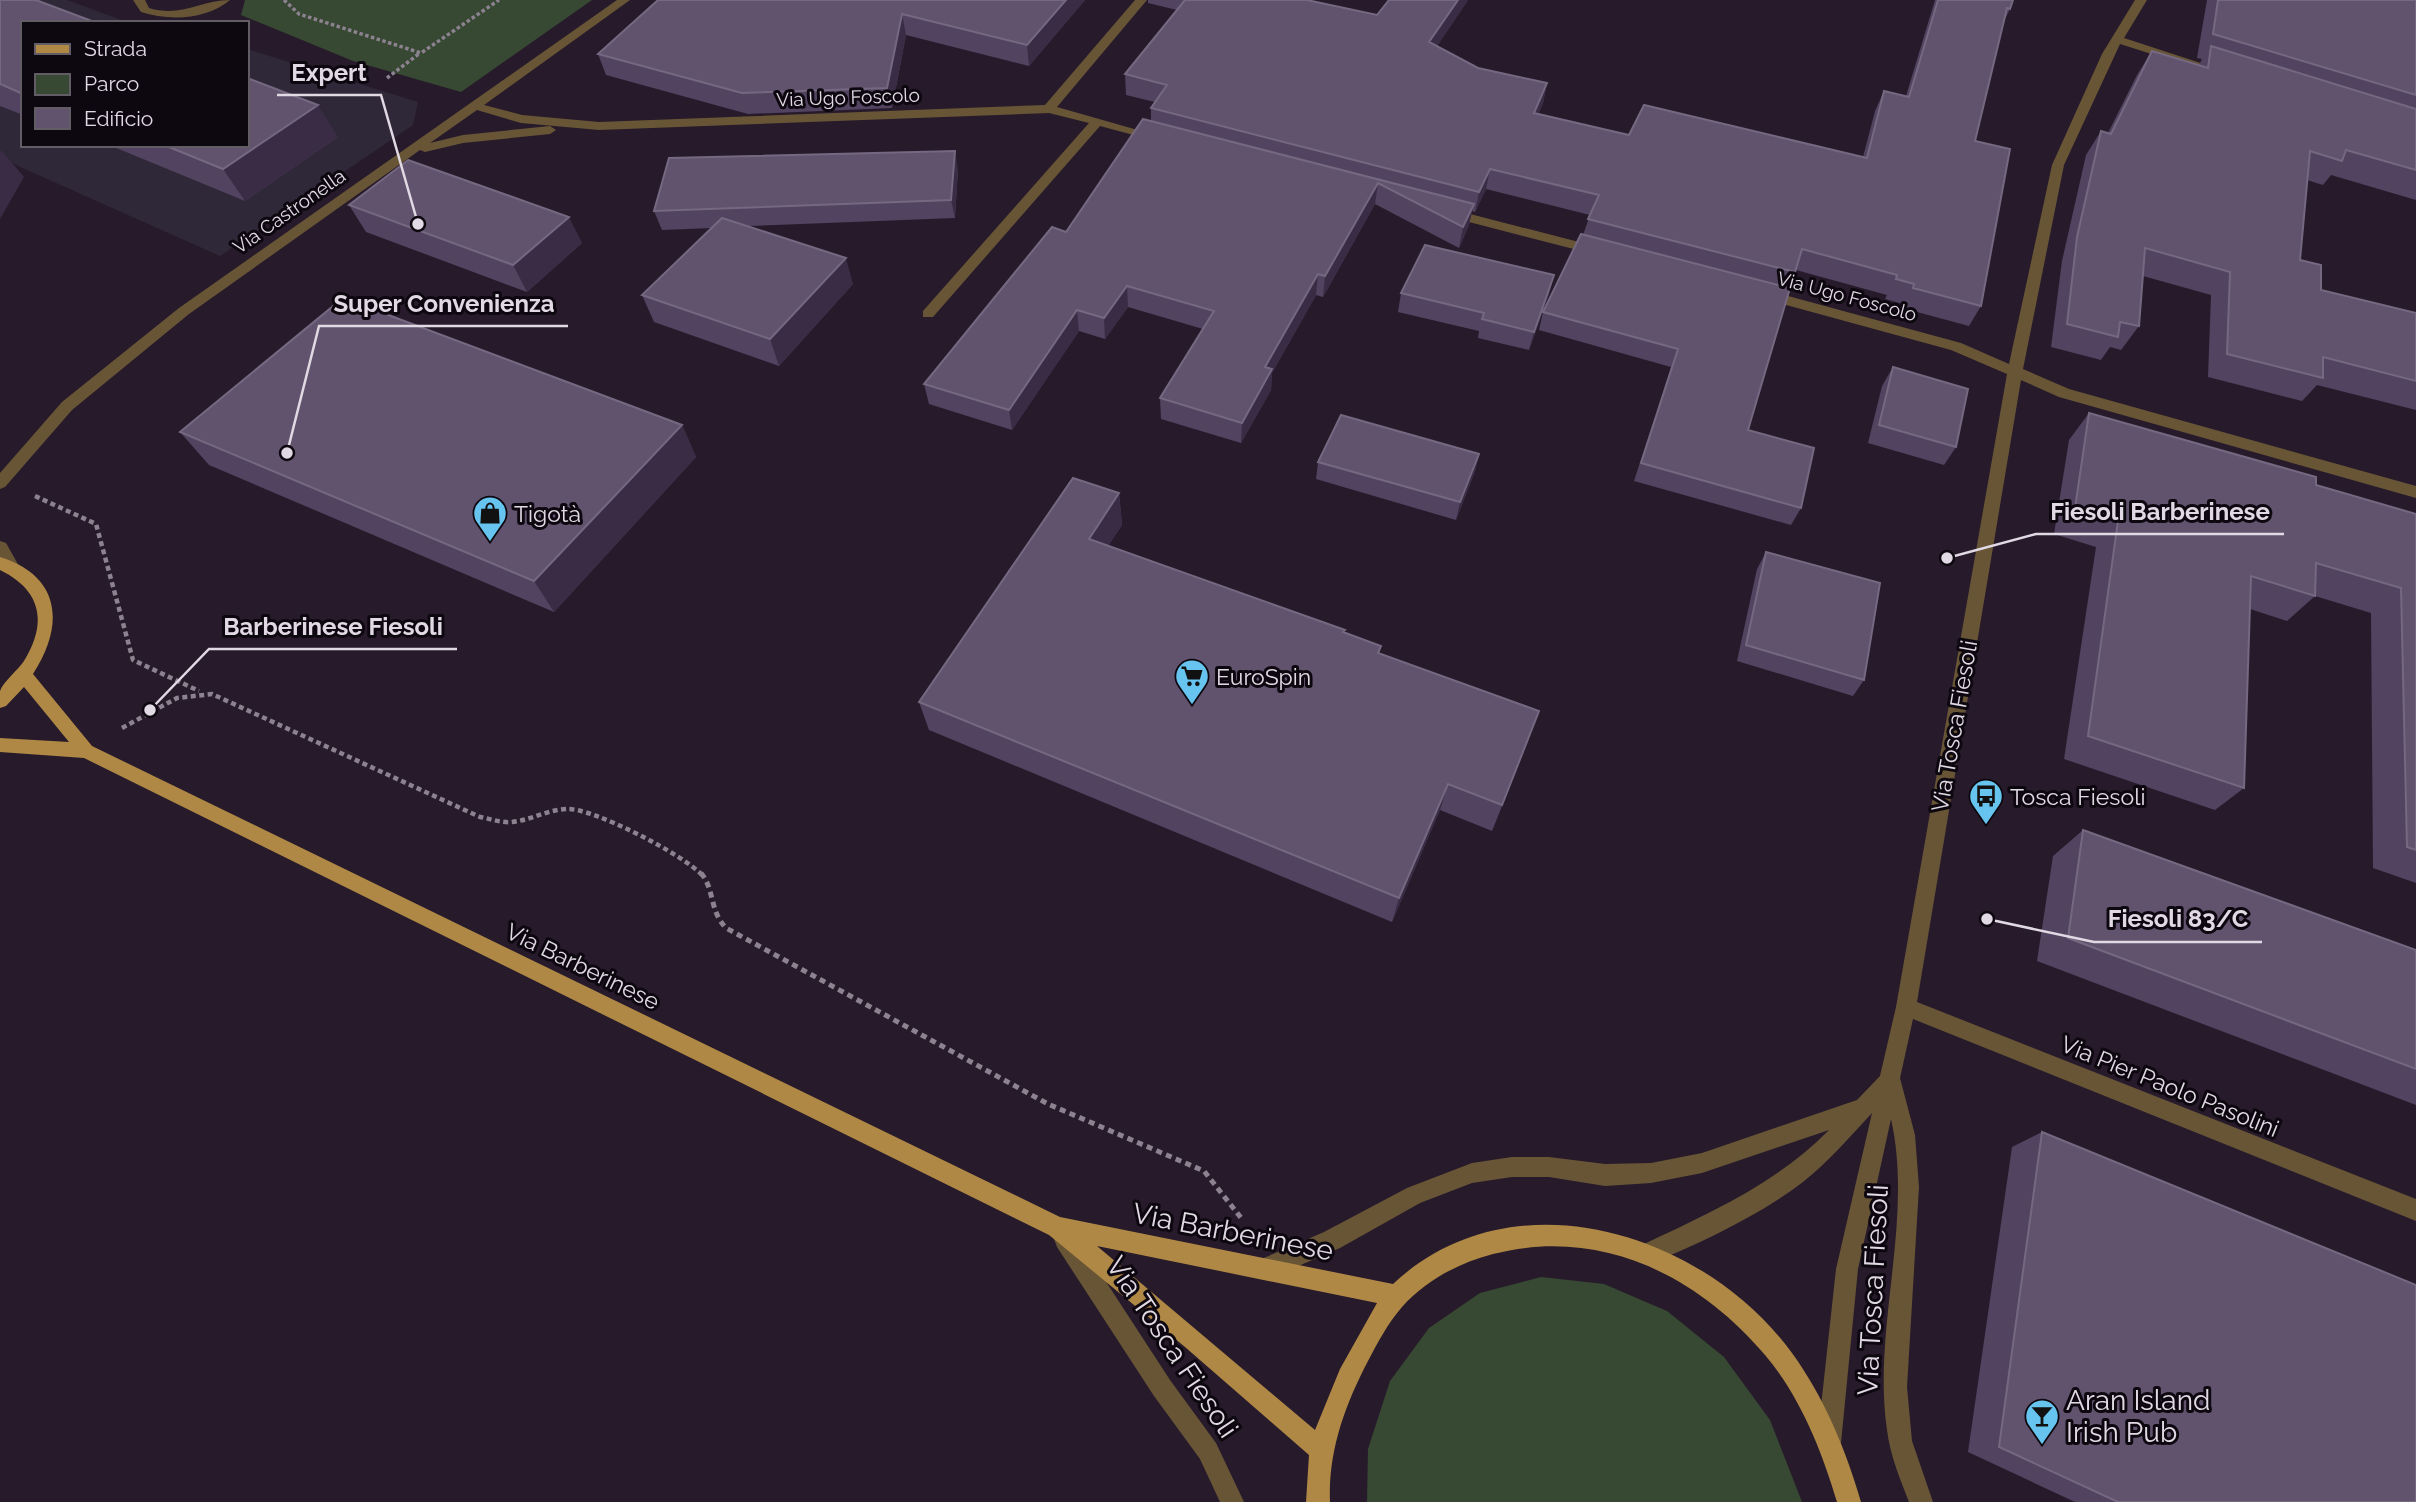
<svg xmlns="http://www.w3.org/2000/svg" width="2416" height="1502" font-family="Raleway,sans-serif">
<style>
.education{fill:#2f2838}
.green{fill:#374833}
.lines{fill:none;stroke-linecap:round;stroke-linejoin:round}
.path-far2{stroke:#8c8290;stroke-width:3.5;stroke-dasharray:3.5 2.5;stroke-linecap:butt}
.path-far1{stroke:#8c8290;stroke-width:4.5;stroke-dasharray:5 3.5;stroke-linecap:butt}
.path{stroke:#8c8290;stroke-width:5;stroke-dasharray:6 4.5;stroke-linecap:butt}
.street{fill:#685536;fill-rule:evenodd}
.primary{fill:#af8845;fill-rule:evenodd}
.wall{fill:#524360}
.shaded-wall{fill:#3a2c45}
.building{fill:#61536e;stroke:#756881;stroke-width:2}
.labels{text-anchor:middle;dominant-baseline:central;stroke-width:6;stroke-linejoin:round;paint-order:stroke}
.far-street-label{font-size:19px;fill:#e1d9e4;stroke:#0d080f}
.poi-label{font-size:23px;fill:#e1d9e4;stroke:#0d080f;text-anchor:start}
.street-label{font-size:23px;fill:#e1d9e4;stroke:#0d080f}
.near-street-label{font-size:28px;fill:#e1d9e4;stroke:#0d080f}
.near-poi-label{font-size:28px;fill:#e1d9e4;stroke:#0d080f;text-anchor:start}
.leader{fill:none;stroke:#e1d9e4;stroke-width:2.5}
.callout-dot{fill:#e1d9e4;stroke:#0d080f;stroke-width:2.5}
.callout-label{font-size:24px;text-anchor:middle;font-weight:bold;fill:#e1d9e4;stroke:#0d080f;stroke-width:6;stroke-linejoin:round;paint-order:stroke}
</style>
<rect width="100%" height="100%" fill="#271b2b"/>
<path class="education" d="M0,0H67L124,21L120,23H23V145H247V49L418,102L413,125L220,256L0,158Z"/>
<path class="green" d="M245,0H592L461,92L353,61L241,15Z
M1541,1277L1604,1284L1667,1311L1724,1357L1770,1420L1802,1502H1367L1368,1449L1390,1381L1429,1328L1480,1293Z"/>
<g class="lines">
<path class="path-far2" d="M284,0L299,14L421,53L499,0
M387,78L420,53"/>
<path class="path-far1" d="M35,496L96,524L133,660L199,691
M122,728L177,698L212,694L480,817C491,819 501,823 512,822C531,820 547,810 566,809C592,807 684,855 702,875"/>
<path class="path" d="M701,873C715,890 709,910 726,928L1048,1104L1204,1171L1242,1219"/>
<path class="street" d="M133,0H145L149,8C182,18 200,0 230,0C206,20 169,21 141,12Z
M617,0H630L484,105L522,115L599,122L1045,105L1135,0H1147L1057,107L1162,137L1156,141L1100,126L933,317H923V311L1089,123L1049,113L599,130L521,123L477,110L430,143L463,135L550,126L556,130L550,134L463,143L425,152L420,150L189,314L72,410L5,487L0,489V473L62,402L179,308Z
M2135,0H2147L2124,38L2228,72L2218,75L2120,44L2064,165L2023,369L2069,389L2416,486V498L2059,397L2021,380L1917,1002L2416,1199V1221L1913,1019L1900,1078L1915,1135L1919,1187L1907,1387L1912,1441L1933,1502H1909C1900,1479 1890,1455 1887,1430C1872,1327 1914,1222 1891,1119L1858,1269L1841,1443L1837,1451L1829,1455L1821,1451L1817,1443L1836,1269L1872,1113C1850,1137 1828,1162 1803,1182C1758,1216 1702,1242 1650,1264L1642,1261L1639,1253L1642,1245C1709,1213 1776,1184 1829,1130L1702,1173L1651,1183L1605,1186L1549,1177H1512L1472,1183L1420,1203L1340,1248L1273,1277L1265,1280L1257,1277L1254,1269L1257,1261L1324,1232L1407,1188L1472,1163L1512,1157H1549L1605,1164L1651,1163L1702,1153L1857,1100L1880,1076L1896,1007L2007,374L1951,350L1761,298L1759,295L1766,290L1961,343L2009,364L2052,165L2102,54Z
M1447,208L1602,248L1604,251L1597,255L1442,215V209Z
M0,541L6,543L19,566L17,570H5L0,561Z
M1065,1228L1073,1231L1170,1380L1216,1443L1244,1502H1220L1200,1459L1154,1396L1057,1247L1054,1239L1057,1231Z"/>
<path class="primary" d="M0,557C61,576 65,625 33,674L92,746L1060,1217L1393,1284C1512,1172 1704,1232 1792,1353C1824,1397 1846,1450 1861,1502H1837C1822,1451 1800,1396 1765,1355C1696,1274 1599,1227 1493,1254C1459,1263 1426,1280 1402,1307C1388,1323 1378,1342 1368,1361C1345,1405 1328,1451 1330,1502H1306L1309,1455L1185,1347L1049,1235L84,758L0,752V738L69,742L24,687L6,706L0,708C0,703 0,696 0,691C3,682 18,670 24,661C48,622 41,590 0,570ZM1097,1246L1377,1303L1340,1369L1315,1430Z"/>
</g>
<path class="wall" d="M0,0L23,23V115L0,106Z
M658,0H1085L1029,66L906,35L892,108L748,114L606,75L598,54Z
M1148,0H1307L1377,15L1468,0L1437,46L1478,68L1547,83L1543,103L1538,114L1629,135L1863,157L1875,111L1884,91L1906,96L1935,0H2013L2010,9L2003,23L1975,141L1981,306L1969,326L1902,308L1903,304L1885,299L1887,295L1796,270L1788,287L1748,430L1801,508L1791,525L1634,481L1671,367L1539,330L1543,312L1583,235L1590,215L1486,189L1475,212L1472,211L1469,225L1459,248L1375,204L1323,297L1316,295L1272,373L1271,390L1241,443L1161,419L1160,398L1203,329L1128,307L1105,339L1079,331L1012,430L929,404L924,384L1066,232L1151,121V108L1155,102L1126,95L1125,74L1177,10L1148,3Z
M2207,0H2416V200L2331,175L2323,185L2307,180L2300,260L2321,290L2416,313V410L2317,385L2302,401L2208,377L2211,295L2143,276L2139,326L2121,350L2110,347L2101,360L2051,347L2062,261L2086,155L2101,131L2108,133L2137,75L2152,51L2199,65L2202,59L2197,58Z
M338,137L245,201L109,145H247Z
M958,169L955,218L749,226L853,284L779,366L654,322L642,295L712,228L662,230L654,211Z
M349,205L582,243L527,292L366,232Z
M1554,275L1549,294L1529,350L1478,338L1479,331L1398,312L1401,293Z
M1893,367L1956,447L1944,465L1868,443L1882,386Z
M2089,413L2316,485L2416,514V883L2373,868L2371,613L2315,596L2287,621L2250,609L2244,788L2215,810L2064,759L2096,547L2054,534L2069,440Z
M682,425L696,457L554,612L209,465L180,432Z
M1479,454L1475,471L1456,520L1316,479L1318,462Z
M1119,493L1122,525L1108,546L1345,630L1344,633L1529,739L1492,831L1440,810L1392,922L929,730L919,702Z
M1766,552L1864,680L1853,696L1737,661L1757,569Z
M2083,830L2416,950V1105L2037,961L2053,856Z
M2042,1132L2416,1502H2075L1968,1452L2012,1147Z"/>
<path class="shaded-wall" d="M1066,0H1085L1029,66L1027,45Z
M1458,0H1468L1426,63L1429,42Z
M902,14L906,35L892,108L887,88Z
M1547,83L1543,103L1530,134L1534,113Z
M318,105L338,137L245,201L223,169Z
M1,150L24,177L0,219V152Z
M955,151L958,169L955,218L951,200Z
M1490,169L1486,189L1475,212L1479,192Z
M1378,183L1375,204L1323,297L1325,276Z
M1474,204L1469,225L1459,248L1463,227Z
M569,217L582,243L527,292L513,265Z
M846,258L853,284L779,366L770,339Z
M1318,274L1316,295L1272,373L1271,390L1241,443L1242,423L1265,367Z
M1554,275L1549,294L1529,350L1534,332Z
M1127,286L1128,307L1105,339L1104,318Z
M1077,310L1079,331L1012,430L1009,410Z
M682,425L696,457L554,612L534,581Z
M1479,454L1475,471L1456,520L1460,502Z
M1119,493L1122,525L1092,570L1089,539Z
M1448,784L1440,810L1392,922L1399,898Z"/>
<path class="building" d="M0,0H36L97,23H23V94L0,84Z
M658,0H1066L1027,45L902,14L887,88L742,93L598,54Z
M1185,0H1307L1377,15L1389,0H1458L1429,42L1478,68L1547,83L1534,113L1629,135L1644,105L1867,158L1884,91L1909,97L1938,0H2013L2010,9L2007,8L1975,141L2010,149L1981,306L1913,288L1914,284L1896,279L1897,275L1802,249L1795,272L1588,219L1599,195L1490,169L1479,192L1151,108L1167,85L1125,74Z
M2218,0H2416V95L2213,34Z
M2211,46L2416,109V170L2346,150L2342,161L2310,151L2300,260L2321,265V290L2416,313V381L2323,357V378L2227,354L2230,272L2145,248L2139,326L2120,322L2118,337L2067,324L2077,237L2101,131L2111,134L2152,51L2208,68Z
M247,78L318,105L223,169L164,145H247Z
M1143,119L1474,204L1463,227L1378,183L1325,276L1318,274L1265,367L1272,369L1242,423L1160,398L1214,311L1127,286L1104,318L1077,310L1009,410L924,384L1052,227L1066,232Z
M955,151L951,200L654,211L669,158Z
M408,160L569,217L513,265L349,205Z
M722,218L846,258L770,339L642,295Z
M1581,234L1790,288L1748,430L1814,448L1801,508L1641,463L1678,349L1543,312Z
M1425,245L1554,275L1534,332L1482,319L1484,313L1401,293Z
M343,298L682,425L534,581L180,432Z
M1893,367L1968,389L1956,447L1879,425Z
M2089,413L2316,477V485L2416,514V850L2407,847L2401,588L2316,563L2315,596L2251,576L2244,788L2088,736L2118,521L2075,508Z
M1341,415L1479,454L1460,502L1318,462Z
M1073,478L1119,493L1089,539L1345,630L1343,632L1381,646L1378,653L1539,711L1502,805L1448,784L1399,898L919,702Z
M1766,552L1880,583L1864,680L1746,645Z
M2083,830L2416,950V1069L2068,938Z
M2042,1132L2416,1285V1502H2118L1999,1447Z"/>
<defs>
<g id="shop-pin" transform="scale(1.75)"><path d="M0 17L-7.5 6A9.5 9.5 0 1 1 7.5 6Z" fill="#66c4ef" stroke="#0d080f"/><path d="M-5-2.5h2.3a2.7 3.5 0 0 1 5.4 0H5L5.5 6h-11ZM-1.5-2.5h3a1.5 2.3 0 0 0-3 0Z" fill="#111"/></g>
<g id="supermarket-pin" transform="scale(1.75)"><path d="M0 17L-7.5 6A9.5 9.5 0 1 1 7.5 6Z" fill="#66c4ef" stroke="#0d080f"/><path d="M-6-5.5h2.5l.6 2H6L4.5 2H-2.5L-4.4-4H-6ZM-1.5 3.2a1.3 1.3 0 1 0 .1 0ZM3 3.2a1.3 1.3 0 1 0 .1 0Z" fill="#111"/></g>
<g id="bus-pin" transform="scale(1.75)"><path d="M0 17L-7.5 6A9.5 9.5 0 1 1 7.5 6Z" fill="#66c4ef" stroke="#0d080f"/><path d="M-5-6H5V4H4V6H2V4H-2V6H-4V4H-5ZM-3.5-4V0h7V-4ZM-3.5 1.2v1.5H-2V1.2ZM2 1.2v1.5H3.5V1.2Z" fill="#111"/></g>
<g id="bar-pin" transform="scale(1.75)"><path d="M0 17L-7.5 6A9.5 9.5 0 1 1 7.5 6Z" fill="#66c4ef" stroke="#0d080f"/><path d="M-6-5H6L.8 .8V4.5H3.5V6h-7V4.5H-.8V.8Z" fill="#111"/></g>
</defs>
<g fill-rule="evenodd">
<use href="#shop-pin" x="490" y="513"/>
<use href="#supermarket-pin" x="1192" y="676"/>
<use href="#bus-pin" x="1986" y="796"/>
<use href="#bar-pin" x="2042" y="1416"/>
</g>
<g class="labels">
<g class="far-street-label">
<text transform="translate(848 97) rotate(-2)">Via Ugo Foscolo</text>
<text transform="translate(289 211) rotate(-35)">Via Castronella</text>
<text transform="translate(1847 296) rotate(15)">Via Ugo Foscolo</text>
</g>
<g class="poi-label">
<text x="514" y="513">Tigotà</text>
<text x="1216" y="676">EuroSpin</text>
<text x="2010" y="796">Tosca Fiesoli</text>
</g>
<g class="street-label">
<text transform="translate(1954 726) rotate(-80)">Via Tosca Fiesoli</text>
<text transform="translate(583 966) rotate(26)">Via Barberinese</text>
<text transform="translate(2170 1086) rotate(22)">Via Pier Paolo Pasolini</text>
</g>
<g class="near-street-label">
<text transform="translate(1233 1232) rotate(11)">Via Barberinese</text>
<text transform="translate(1873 1290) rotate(-87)">Via Tosca Fiesoli</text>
<text transform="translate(1172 1347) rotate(56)">Via Tosca Fiesoli</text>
</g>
<g class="near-poi-label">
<text x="2066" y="1400">Aran Island<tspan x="2066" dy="32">Irish Pub</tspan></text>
</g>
</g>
<path class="leader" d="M418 224L381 95H277M287 453L319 326H568M1947 558L2036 534H2284M150 710L209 649H457M1987 919L2094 942H2262"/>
<g class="callout-dot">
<circle cx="418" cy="224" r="7"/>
<circle cx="287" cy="453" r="7"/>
<circle cx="1947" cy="558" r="7"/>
<circle cx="150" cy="710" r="7"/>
<circle cx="1987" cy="919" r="7"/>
</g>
<g class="callout-label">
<text x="329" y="81">Expert</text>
<text x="444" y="312">Super Convenienza</text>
<text x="2160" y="520">Fiesoli Barberinese</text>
<text x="333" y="635">Barberinese Fiesoli</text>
<text x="2178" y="927">Fiesoli 83/C</text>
</g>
<rect x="21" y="21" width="228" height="126" fill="#0d080f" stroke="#625c64" stroke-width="2"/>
<rect x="35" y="44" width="35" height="10" fill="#af8845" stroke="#625c64" stroke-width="2"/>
<text x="84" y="56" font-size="21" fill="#e1d9e4">Strada</text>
<rect x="35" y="74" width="35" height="21" fill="#374833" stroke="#625c64" stroke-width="2"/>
<text x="84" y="91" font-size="21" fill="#e1d9e4">Parco</text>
<rect x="35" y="108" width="35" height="21" fill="#61536e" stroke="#625c64" stroke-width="2"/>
<text x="84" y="126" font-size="21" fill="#e1d9e4">Edificio</text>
</svg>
